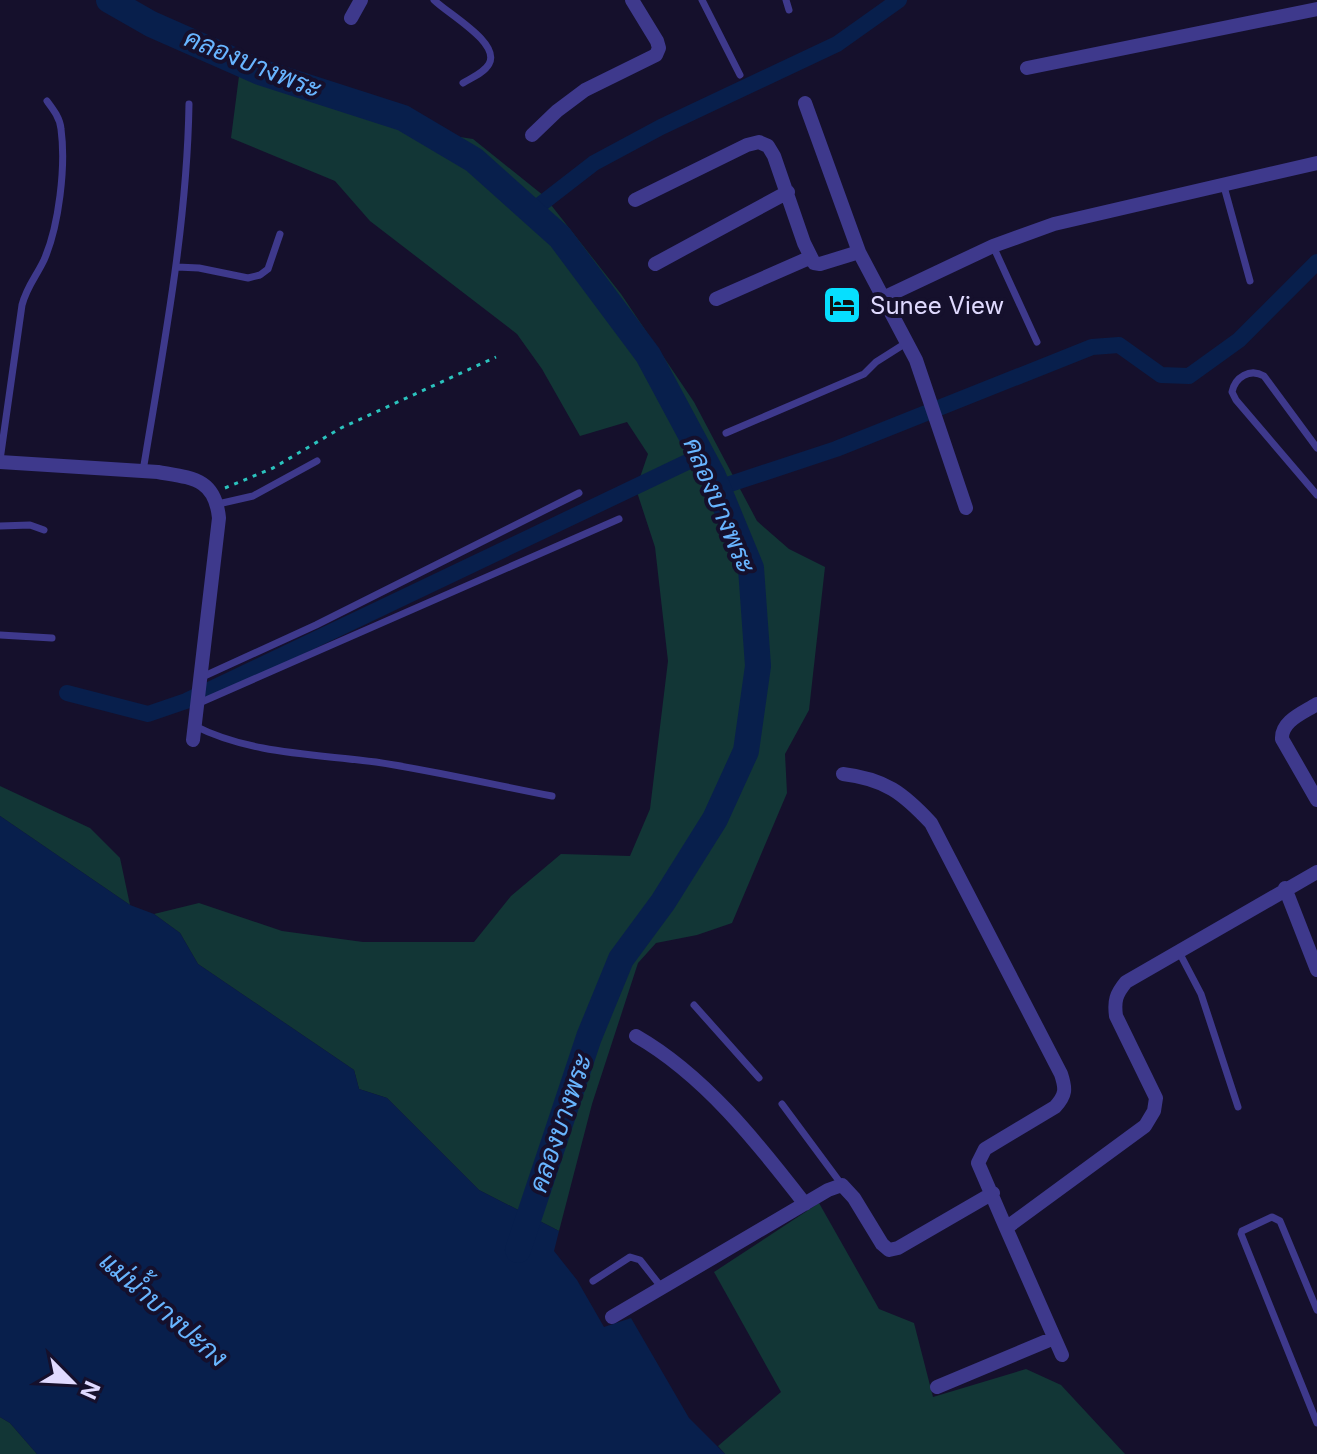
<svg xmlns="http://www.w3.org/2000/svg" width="1317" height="1454" font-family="Inter,Sarabun,sans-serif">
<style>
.green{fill:#123636}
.water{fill:#081f4c}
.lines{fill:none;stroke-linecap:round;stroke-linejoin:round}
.canal{stroke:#081f4c;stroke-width:16}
.river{stroke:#081f4c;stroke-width:26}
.path{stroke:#2bc3be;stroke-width:3;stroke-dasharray:4 6;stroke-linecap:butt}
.lane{stroke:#3e398c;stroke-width:7}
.street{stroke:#3e398c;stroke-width:14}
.labels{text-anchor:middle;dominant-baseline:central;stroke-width:8;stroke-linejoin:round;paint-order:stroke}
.poi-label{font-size:24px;fill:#e0daff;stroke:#15102c;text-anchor:start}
.water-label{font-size:26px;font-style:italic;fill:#68b5ff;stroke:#15102c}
</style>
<rect width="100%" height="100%" fill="#15102c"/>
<path class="green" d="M239,76L323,100L408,129L473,139L544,196L621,294L694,402L757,521L789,549L825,567L809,710L785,754L787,793L732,923L697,935L656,943L638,963L592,1104L559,1231L479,1190L387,1098L359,1089L354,1070L198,964L180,933L154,914L199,903L282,931L363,942H474L511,896L561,854L630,856L650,809L668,661L655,547L636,489L648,454L627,422L580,436L542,369L517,334L370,221L335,181L231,138Z
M0,786L90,828L120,858L130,905L0,816Z
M819,1203L879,1309L914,1323L933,1397L1026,1369L1061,1385L1125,1454H725L718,1446L781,1392L714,1272Z
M0,1417L10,1423L37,1454H0Z"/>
<path class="water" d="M0,816L130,905L154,914L180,933L198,964L354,1070L359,1089L387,1098L479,1190L559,1231L554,1251L577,1280L604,1327L631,1318L689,1418L725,1454H37L10,1423L0,1417Z"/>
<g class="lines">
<path class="canal" d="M532,211L594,163L661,127L837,44L899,0
M718,488L836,449L1092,347L1119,345L1161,375L1189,376L1239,340L1317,262
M67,693L148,714L186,701L702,455"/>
<path class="river" d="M109,0L151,24L260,72L403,118L474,160L560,237L648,355L713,476L751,568L758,666L746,751L715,819L663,902L621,959L589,1037L518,1250"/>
<path class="path" d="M225,488L273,468L341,428L496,357"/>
<path class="lane" d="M434,0C448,14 501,43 489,64C484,73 471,78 463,83
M702,0L740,75
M786,0L789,10
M1223,183L1250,281
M993,246L1037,342
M177,267L199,268L248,278L260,275L268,269L280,234
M726,433L864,374L876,362L906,343
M1317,448L1264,376C1250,368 1235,377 1232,392L1236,400L1317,495
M0,460L22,305C27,286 36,277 44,260C59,226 66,166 61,129C60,118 53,109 47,101
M143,471C163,349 187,227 189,104
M218,504L253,496L317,461
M0,526L30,525L44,530
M0,635L52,638
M200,678L316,625L579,493
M197,704L619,519
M195,726C250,754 315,754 376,762C435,771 494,785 552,796
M1179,952L1201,994L1238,1107
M694,1005L759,1078
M782,1104L842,1185
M593,1281L630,1257L640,1260L662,1288
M1317,1310L1280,1221L1272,1217L1242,1231L1241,1234L1317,1423"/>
<path class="street" d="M351,18L361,0
M1027,68L1317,9
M805,103L859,252L916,360L966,508
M532,135L557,111L585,90L656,55L659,48L657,41L632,0
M635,200L747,145L759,142L768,146L774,156L804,243L814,263L820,264L859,252
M655,264L788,192
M885,297L993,246L1054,224L1317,163
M716,299L809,258
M0,462L158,472C192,478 215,478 219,518L193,740
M1317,704C1303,713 1281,721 1282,739L1317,800
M843,774C885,779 903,793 931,823L1061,1074C1066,1089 1066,1095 1055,1107L985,1149L978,1163L1006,1228
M1285,888L1317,970
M636,1036C704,1075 757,1142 805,1204
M612,1317L828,1190L842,1185L854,1198L882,1244L889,1250L898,1248L993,1193
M1062,1355L1006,1228L1145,1126L1154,1111L1156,1098L1116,1016C1114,1001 1116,994 1126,982L1317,872
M937,1387L1054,1338"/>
</g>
<defs>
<g id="hotel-square" transform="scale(2)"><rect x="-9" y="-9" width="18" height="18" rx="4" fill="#06dfff" stroke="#15102c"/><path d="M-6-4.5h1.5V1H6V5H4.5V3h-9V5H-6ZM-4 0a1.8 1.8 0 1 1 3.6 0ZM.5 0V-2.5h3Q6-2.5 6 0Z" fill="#111"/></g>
</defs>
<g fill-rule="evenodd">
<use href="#hotel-square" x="842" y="305"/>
</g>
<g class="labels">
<g class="poi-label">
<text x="870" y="305">Sunee View</text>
</g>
<g class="water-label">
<text transform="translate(253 63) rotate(22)">คลองบางพระ</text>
<text transform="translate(720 505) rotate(67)">คลองบางพระ</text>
<text transform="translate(560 1123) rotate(-71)">คลองบางพระ</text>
<text transform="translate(164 1309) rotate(41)">แม่น้ำบางปะกง</text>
</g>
</g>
<g transform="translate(72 1382) rotate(114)" stroke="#15102c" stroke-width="6" paint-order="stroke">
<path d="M0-6L14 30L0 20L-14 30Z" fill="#e0daff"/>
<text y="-12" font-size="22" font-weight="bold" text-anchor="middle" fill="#e0daff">N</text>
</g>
</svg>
